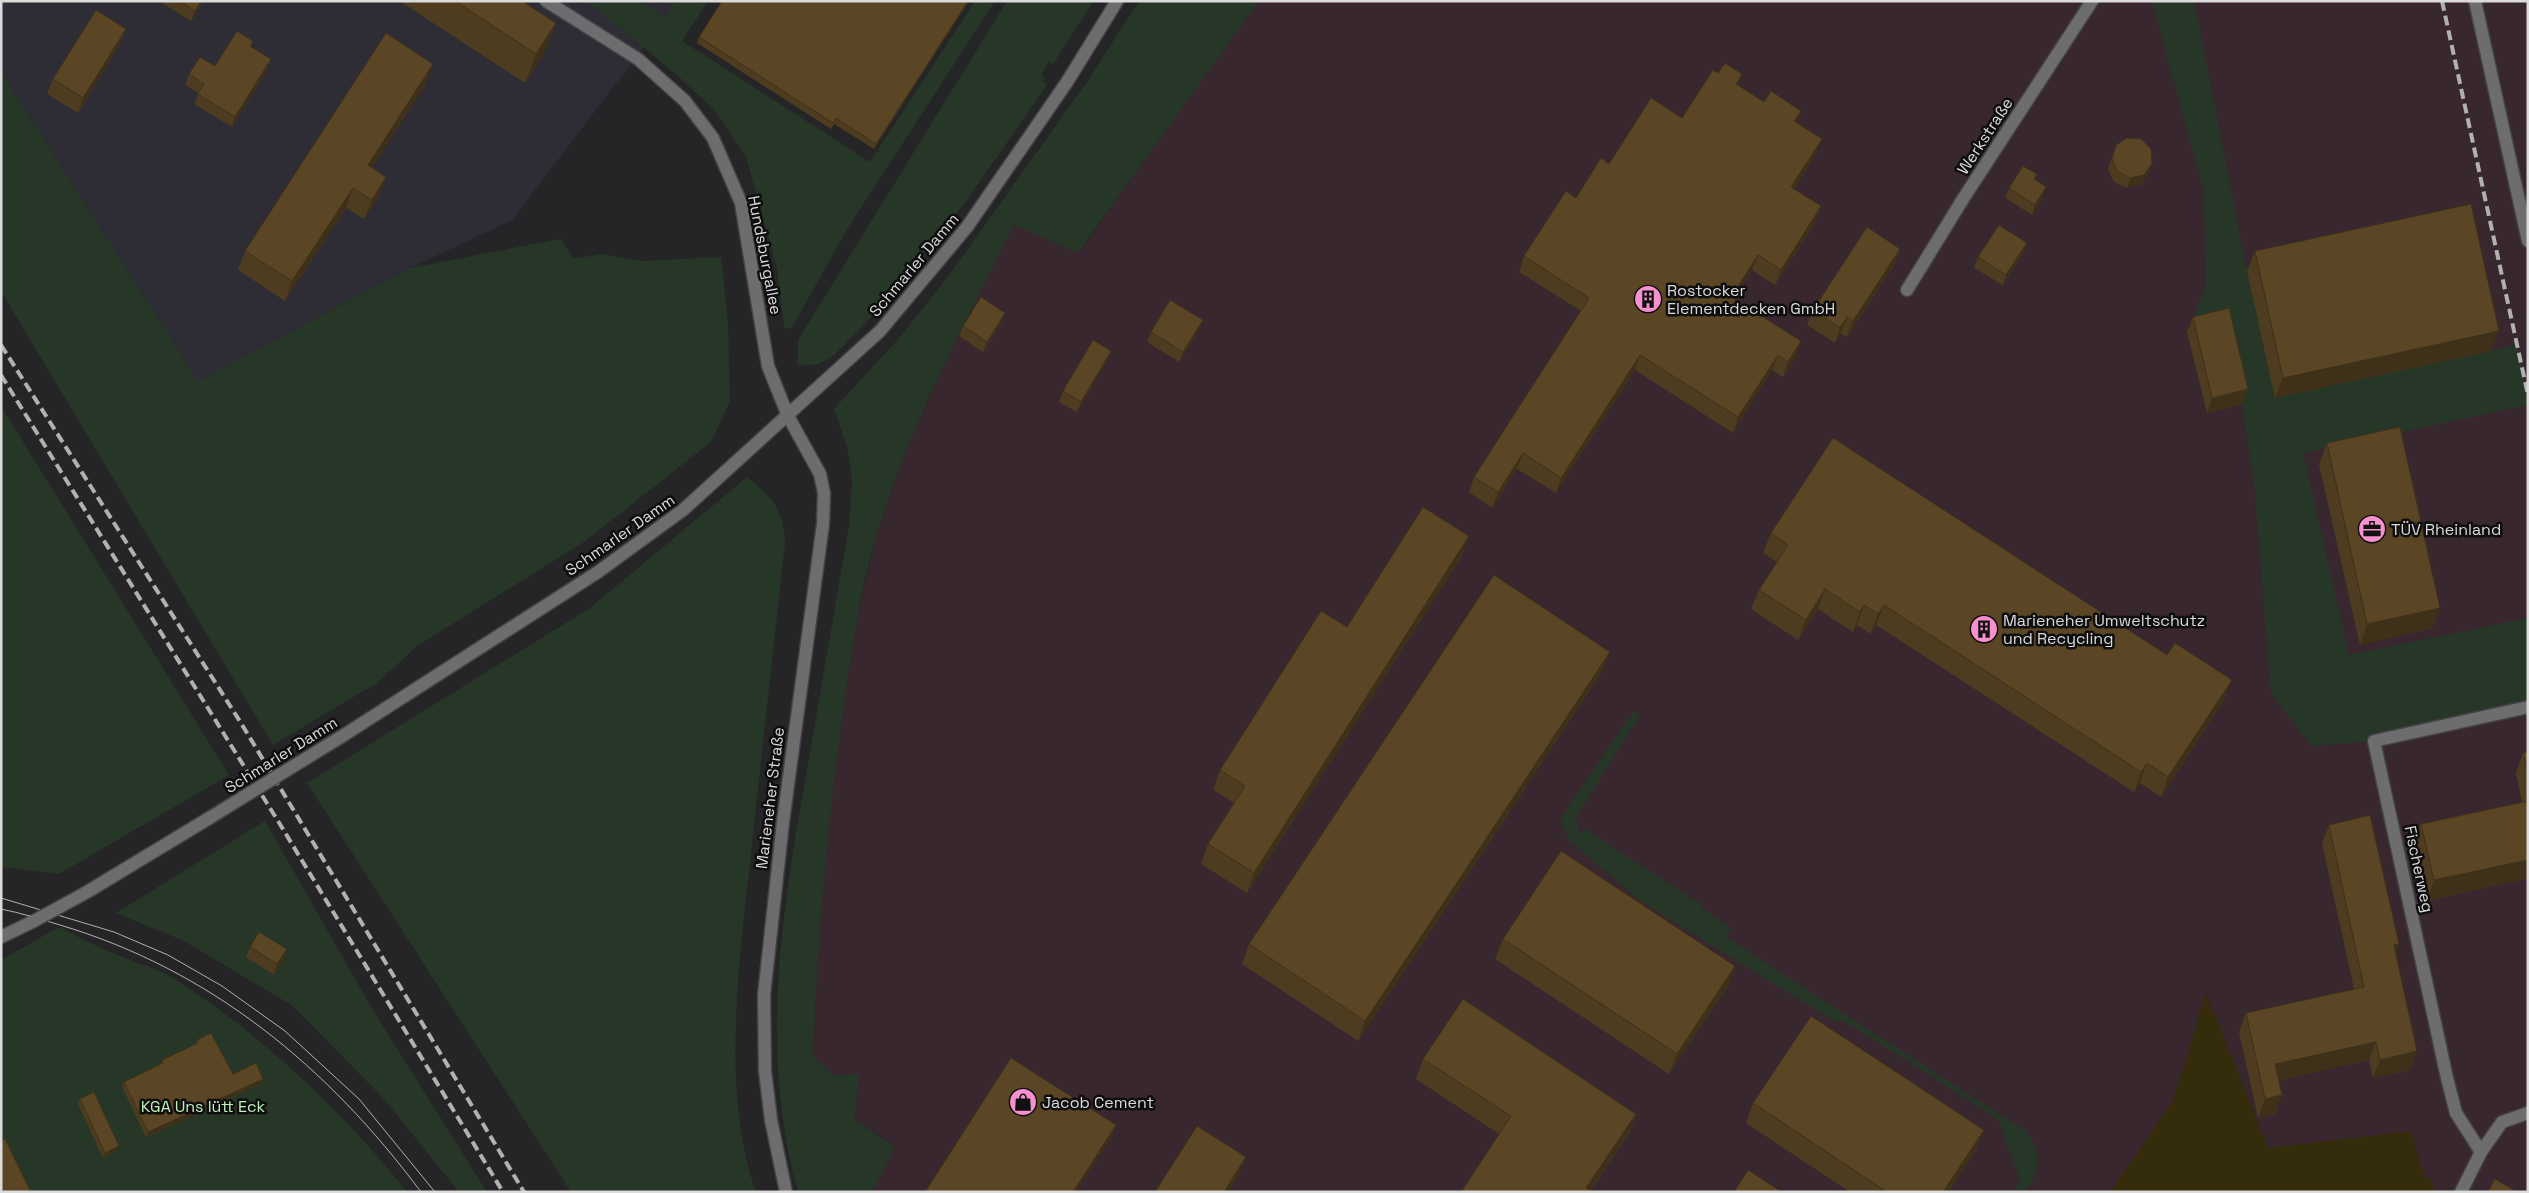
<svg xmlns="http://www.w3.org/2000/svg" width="2529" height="1193" font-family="'Space Grotesk',sans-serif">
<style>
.built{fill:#2e2d35}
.industrial{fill:#38272f}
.green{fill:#273727}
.sand{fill:#342c0b}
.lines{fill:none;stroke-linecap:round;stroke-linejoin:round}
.street-casing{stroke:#434345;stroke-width:15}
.secondary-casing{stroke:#434345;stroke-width:15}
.street{stroke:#6d6d70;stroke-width:12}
.secondary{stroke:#6d6d70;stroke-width:12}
.tram{stroke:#b1b1b2;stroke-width:1}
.rail{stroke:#b1b1b2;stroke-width:4;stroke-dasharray:10 5;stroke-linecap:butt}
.secondary-bridge-casing{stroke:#434345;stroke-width:15;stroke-linecap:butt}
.secondary-bridge{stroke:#6d6d70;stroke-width:12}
.wall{fill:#4d3c1f}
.shaded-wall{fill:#3f3119}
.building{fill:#5a4624;stroke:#3f3119}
.labels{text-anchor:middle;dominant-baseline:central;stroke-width:5;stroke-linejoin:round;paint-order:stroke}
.street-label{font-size:16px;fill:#dbdbdc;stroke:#0e0e0f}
.poi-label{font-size:16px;fill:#dbdbdc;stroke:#0e0e0f;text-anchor:start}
.park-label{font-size:16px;fill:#bff1bd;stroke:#0e0e0f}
</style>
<rect width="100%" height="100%" fill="#252527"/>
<path class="built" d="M1,1H679L512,220L410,268L198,381L1,72Z"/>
<path class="industrial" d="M1257,1H2528V1192H872L895,1146L854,1119L834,1075L813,1056L819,931L832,785L854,633L876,536L904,454L947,359L1014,224L1079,253Z"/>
<path class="green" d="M590,1H637L665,16L675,1H708L682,41L870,162L975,1H995L849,226L791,329L784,327L777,268L746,157L715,111L678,76L592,5Z
M1007,1H1094L1053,64L1049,62L1041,75L1045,78L1043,81L1047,85L967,200L866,323L833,356L819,364L798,366V340Z
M1139,1L1258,2L1078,253L1014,225C964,326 909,426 877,534C860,590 852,648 844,705C827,822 818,938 813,1056L834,1075L859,1074L854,1119L895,1147L872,1192H798C758,1052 783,904 808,764C822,685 835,605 849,526L852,480L847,446L834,409L901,336L947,278L1089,79Z
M2152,1H2194L2247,271L2491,351L2517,344L2528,405L2303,453L2349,655L2528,618V707L2374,741L2311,746L2271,693L2255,491L2242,404L2187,332L2206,287L2204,192Z
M1,72L198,381L410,268L560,239L574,259L600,254L643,261L721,257L728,324L730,401L711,442L584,542L417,646L377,683L273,745L1,291Z
M1,406L229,775L59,874L1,867Z
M747,477C774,500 782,506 785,543C774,643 763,743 752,843C741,951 719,1087 756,1192H571L307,783L590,608Z
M1634,711L1640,715L1575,819L1580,833L1585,829L1699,903L1701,907L1732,929L1726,937L2027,1132C2041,1156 2041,1168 2026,1192H2013L2020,1180L1998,1119L1844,1021L1836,1022L1640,901L1570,841L1560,823L1564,813Z
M265,821L371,1007L487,1192H459L384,1099L293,1006L182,940L116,913Z
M59,927C82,939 104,950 128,959C142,965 160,970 173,978C256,1030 347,1115 407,1192H1V960Z"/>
<path class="sand" d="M2206,993L2268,1148L2411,1131L2425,1178L2431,1179L2435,1192H2110L2173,1101Z"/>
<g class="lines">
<g class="street-casing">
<path id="street" d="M2475,1L2528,241
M1907,290L1963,199L2092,1
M2481,1152L2456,1113L2447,1078L2374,741L2528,707
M2461,1192L2481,1152L2502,1122L2528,1113"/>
</g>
<g class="secondary-casing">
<path id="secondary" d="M546,1L638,59L685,101L713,138L741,203L768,366L788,416L820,474L824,493L823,524L783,822L764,995L765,1071L771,1120L786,1192
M344,735L598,572L683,510L880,331L967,227L1067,82L1117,1
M87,892L211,817
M1,937L34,921"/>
</g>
<use href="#street" class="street"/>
<use href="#secondary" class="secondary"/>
<path class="tram" d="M1,898L114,932L168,955L222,986L285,1031L359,1099L435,1192
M1,909C21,913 40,919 60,925C211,970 328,1067 421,1192"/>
<path class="rail" d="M2442,1L2528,395
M1,345L241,723L524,1192
M1,375L278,821L503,1192"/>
<g class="secondary-bridge-casing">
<path id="secondary-bridge" d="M211,817L344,735
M34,921L87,892"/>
</g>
<use href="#secondary-bridge" class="secondary-bridge"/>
</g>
<path class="wall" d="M162,1H204L191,21L162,3Z
M401,1H522L545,52L525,83L401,2Z
M969,1L874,149L834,124L831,129L697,43L699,37Z
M126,29L120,44L78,113L47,94L53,79Z
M253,41L251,47L267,70L232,127L194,104L199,93L185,85L189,74L215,66Z
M426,84L372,167L386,177L379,196L364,219L346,208L285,301L238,270L245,251Z
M1738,85L1797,123L1816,154L1794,189L1816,222L1775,285L1752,270L1734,299L1796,357L1783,377L1772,370L1733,433L1635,370L1556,493L1517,469L1492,508L1469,492L1474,477L1581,311L1519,272L1524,256L1576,198L1609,164Z
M2116,145L2149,173L2140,185L2127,188L2114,182L2108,169Z
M2037,174L2035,180L2043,197L2032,215L2005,198L2009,188Z
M2027,243L2023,253L2003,285L1974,268L1978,257Z
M1900,249L1895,264L1847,337L1841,333L1835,343L1807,325L1813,310Z
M2255,251L2491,351L2275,398L2247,271Z
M1005,313L1001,323L983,352L959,336L963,326Z
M2193,317L2242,404L2207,413L2187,332Z
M1199,330L1179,362L1147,342L1151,332Z
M1107,361L1077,412L1059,402L1063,391Z
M2327,443L2433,628L2360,645L2319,464Z
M1771,533L2224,700L2161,797L2140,783L2134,792L1876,625L1870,634L1857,625L1853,632L1818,609L1798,640L1751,609L1759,590L1777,562L1763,553Z
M1462,556L1247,893L1201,864L1208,844L1234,803L1213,790L1220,770L1347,627Z
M1610,652L1602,672L1358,1041L1242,964L1249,944Z
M2528,752V878L2427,901L2414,844L2421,824L2522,802L2516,773L2523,753Z
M2329,825L2395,953L2411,1070L2373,1078L2369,1060L2278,1080L2282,1095L2275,1114L2258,1118L2239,1032L2246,1013L2354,989L2322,843Z
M1503,939L1735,966L1728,986L1669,1074L1495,959Z
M250,947L287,949L283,960L274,975L246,957Z
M197,1040L233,1074L263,1079L261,1084L146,1137L122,1087L124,1082L160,1064L162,1060L196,1044Z
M1423,1059L1636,1114L1629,1134L1591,1191L1499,1134L1416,1079Z
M80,1099L119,1146L117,1151L103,1158L78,1104Z
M1753,1103L1984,1130L1976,1150L1949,1192H1850L1746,1123Z"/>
<path class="shaded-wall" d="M201,1H204L191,21L195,11Z
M968,1H969L874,149L876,144Z
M556,23L545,52L525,83L536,54Z
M126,29L120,44L78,113L83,98Z
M271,59L267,70L232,127L235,117Z
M433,64L426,84L361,185L368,165Z
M1742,74L1736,89V84Z
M1801,111L1796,126L1794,121Z
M1822,139L1816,154L1785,202L1791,187Z
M2152,163L2149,173L2140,185L2127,188L2130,178Z
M386,177L379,196L364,219L372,200Z
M2046,187L2043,197L2032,215L2035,205Z
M353,188L346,208L285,301L292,281Z
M1821,206L1816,222L1775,285L1781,270Z
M2027,243L2023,253L2003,285L2006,275Z
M1900,249L1895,264L1847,337L1853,321Z
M1758,255L1752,270L1726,312L1731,297Z
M1005,313L1001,323L983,352L987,342Z
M1847,317L1841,333L1835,343L1840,328Z
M1203,320L1199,330L1179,362L1183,352Z
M2499,331L2491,351L2275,398L2283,378Z
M1801,341L1796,357L1783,377L1788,362Z
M1111,351L1107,361L1077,412L1081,402Z
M1640,355L1635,370L1556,493L1561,478Z
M1778,355L1772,370L1733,433L1738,417Z
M2248,389L2242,404L2207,413L2212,398Z
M1523,453L1517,469L1492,508L1498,492Z
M1469,536L1462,556L1247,893L1254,873Z
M1825,589L1818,609L1798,640L1806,620Z
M1864,605L1857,625L1853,632L1860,612Z
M1884,605L1876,625L1870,634L1878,614Z
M2440,608L2433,628L2360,645L2367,624Z
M1610,652L1602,672L1358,1041L1365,1021Z
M2232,680L2224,700L2161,797L2168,777Z
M2147,763L2140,783L2134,792L2141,772Z
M2528,860V878L2427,901L2434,880Z
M2399,944L2392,963L2394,945Z
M287,949L283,960L274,975L277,964Z
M1735,966L1728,986L1669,1074L1677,1054Z
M2376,1042L2369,1060L2268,1083L2275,1064Z
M2417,1051L2411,1070L2373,1078L2380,1060Z
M263,1079L261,1084L146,1137L148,1132Z
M2282,1095L2275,1114L2258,1118L2265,1099Z
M1636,1114L1629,1134L1590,1192L1586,1188Z
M1116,1125L1113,1135L1076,1192H1073Z
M1984,1130L1976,1150L1949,1192H1943Z
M119,1146L117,1151L103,1158L105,1153Z
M1246,1157L1238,1177L1229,1192H1224Z"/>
<path class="building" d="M179,1H201L195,11Z
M455,1H522L556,23L536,54Z
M722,1H968L876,144L836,118L833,123L699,37Z
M96,10L126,29L83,98L53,79Z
M237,31L253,41L250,46L271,59L235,117L198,94L204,84L189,74L200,57L215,66Z
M386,33L433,64L368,165L386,177L372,200L353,188L292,281L245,251Z
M1725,63L1742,74L1736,84L1764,102L1771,91L1801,111L1794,121L1822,139L1791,187L1821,206L1781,270L1758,255L1731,297L1801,341L1788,362L1778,355L1738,417L1640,355L1561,478L1523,453L1498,492L1474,477L1589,298L1524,256L1566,191L1576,198L1601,158L1609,164L1651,98L1682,118L1713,70L1718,73Z
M2127,138L2141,139L2151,149L2152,163L2144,175L2130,178L2118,172L2112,159L2116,145Z
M2023,166L2037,174L2034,179L2046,187L2035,205L2009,188Z
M2471,204L2499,331L2283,378L2255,251Z
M1999,225L2027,243L2006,275L1978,257Z
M1867,227L1900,249L1853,321L1847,317L1840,328L1813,310Z
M981,297L1005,313L987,342L963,326Z
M1170,300L1203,320L1183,352L1151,332Z
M2229,308L2248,389L2212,398L2193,317Z
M1093,340L1111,351L1081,402L1063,391Z
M2400,427L2440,608L2367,624L2327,443Z
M1833,438L2167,655L2175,643L2232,680L2168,777L2147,763L2141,772L1884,605L1878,614L1864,605L1860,612L1825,589L1806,620L1759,590L1788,545L1771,533Z
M1423,507L1469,536L1254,873L1208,844L1245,786L1220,770L1321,611L1347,627Z
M1494,575L1610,652L1365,1021L1249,944Z
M2528,752V772L2523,753Z
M2528,801V860L2434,880L2421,824Z
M2370,815L2399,944L2394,945L2417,1051L2380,1060L2376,1042L2275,1064L2282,1095L2265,1099L2246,1013L2364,987L2329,825Z
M1561,851L1735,966L1677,1054L1503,939Z
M259,932L287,949L277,964L250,947Z
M1463,999L1636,1114L1586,1188L1592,1192H1461L1511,1116L1423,1059Z
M1811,1016L1984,1130L1943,1192H1887L1753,1103Z
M211,1033L233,1074L256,1063L263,1079L148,1132L124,1082L163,1063L162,1060L198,1043L197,1040Z
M1011,1058L1116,1125L1073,1192H925Z
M94,1092L119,1146L105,1153L80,1099Z
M1197,1126L1246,1157L1224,1192H1155Z
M5,1139L31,1192H1V1140Z
M1748,1170L1782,1192H1734Z
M2495,1179L2517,1192H2488Z"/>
<defs>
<g id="building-disc" transform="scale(1.4375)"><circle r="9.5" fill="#f790ce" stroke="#0e0e0f"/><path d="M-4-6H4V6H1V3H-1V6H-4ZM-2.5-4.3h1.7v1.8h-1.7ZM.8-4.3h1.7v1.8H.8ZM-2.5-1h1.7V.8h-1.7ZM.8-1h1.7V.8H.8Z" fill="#111"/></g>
<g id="office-disc" transform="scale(1.4375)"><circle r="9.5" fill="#f790ce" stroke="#0e0e0f"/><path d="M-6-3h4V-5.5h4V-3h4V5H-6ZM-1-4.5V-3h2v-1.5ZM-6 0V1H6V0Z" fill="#111"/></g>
<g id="shop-disc" transform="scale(1.4375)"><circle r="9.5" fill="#f790ce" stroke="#0e0e0f"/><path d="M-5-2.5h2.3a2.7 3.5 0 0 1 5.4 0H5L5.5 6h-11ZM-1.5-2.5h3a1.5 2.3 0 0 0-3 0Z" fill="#111"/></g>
</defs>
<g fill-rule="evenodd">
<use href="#building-disc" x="1648" y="299"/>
<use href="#office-disc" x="2372" y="529"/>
<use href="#building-disc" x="1984" y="629"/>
<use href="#shop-disc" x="1023" y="1102"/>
</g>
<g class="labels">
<g class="street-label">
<text transform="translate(1985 136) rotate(-57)">Werkstraße</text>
<text transform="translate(765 255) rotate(79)">Hundsburgallee</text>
<text transform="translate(914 265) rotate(-50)">Schmarler Damm</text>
<text transform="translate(620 535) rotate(-35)">Schmarler Damm</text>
<text transform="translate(281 755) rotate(-32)">Schmarler Damm</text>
<text transform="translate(770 798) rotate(-83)">Marieneher Straße</text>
<text transform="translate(2419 869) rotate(78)">Fischerweg</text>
</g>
<g class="poi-label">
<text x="1667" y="290">Rostocker<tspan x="1667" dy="18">Elementdecken GmbH</tspan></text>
<text x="2391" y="529">TÜV Rheinland</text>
<text x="2003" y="620">Marieneher Umweltschutz<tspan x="2003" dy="18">und Recycling</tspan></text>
<text x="1042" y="1102">Jacob Cement</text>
</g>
<g class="park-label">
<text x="203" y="1106">KGA Uns lütt Eck</text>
</g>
</g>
<rect width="2529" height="1193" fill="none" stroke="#dbdbdc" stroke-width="5"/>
</svg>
